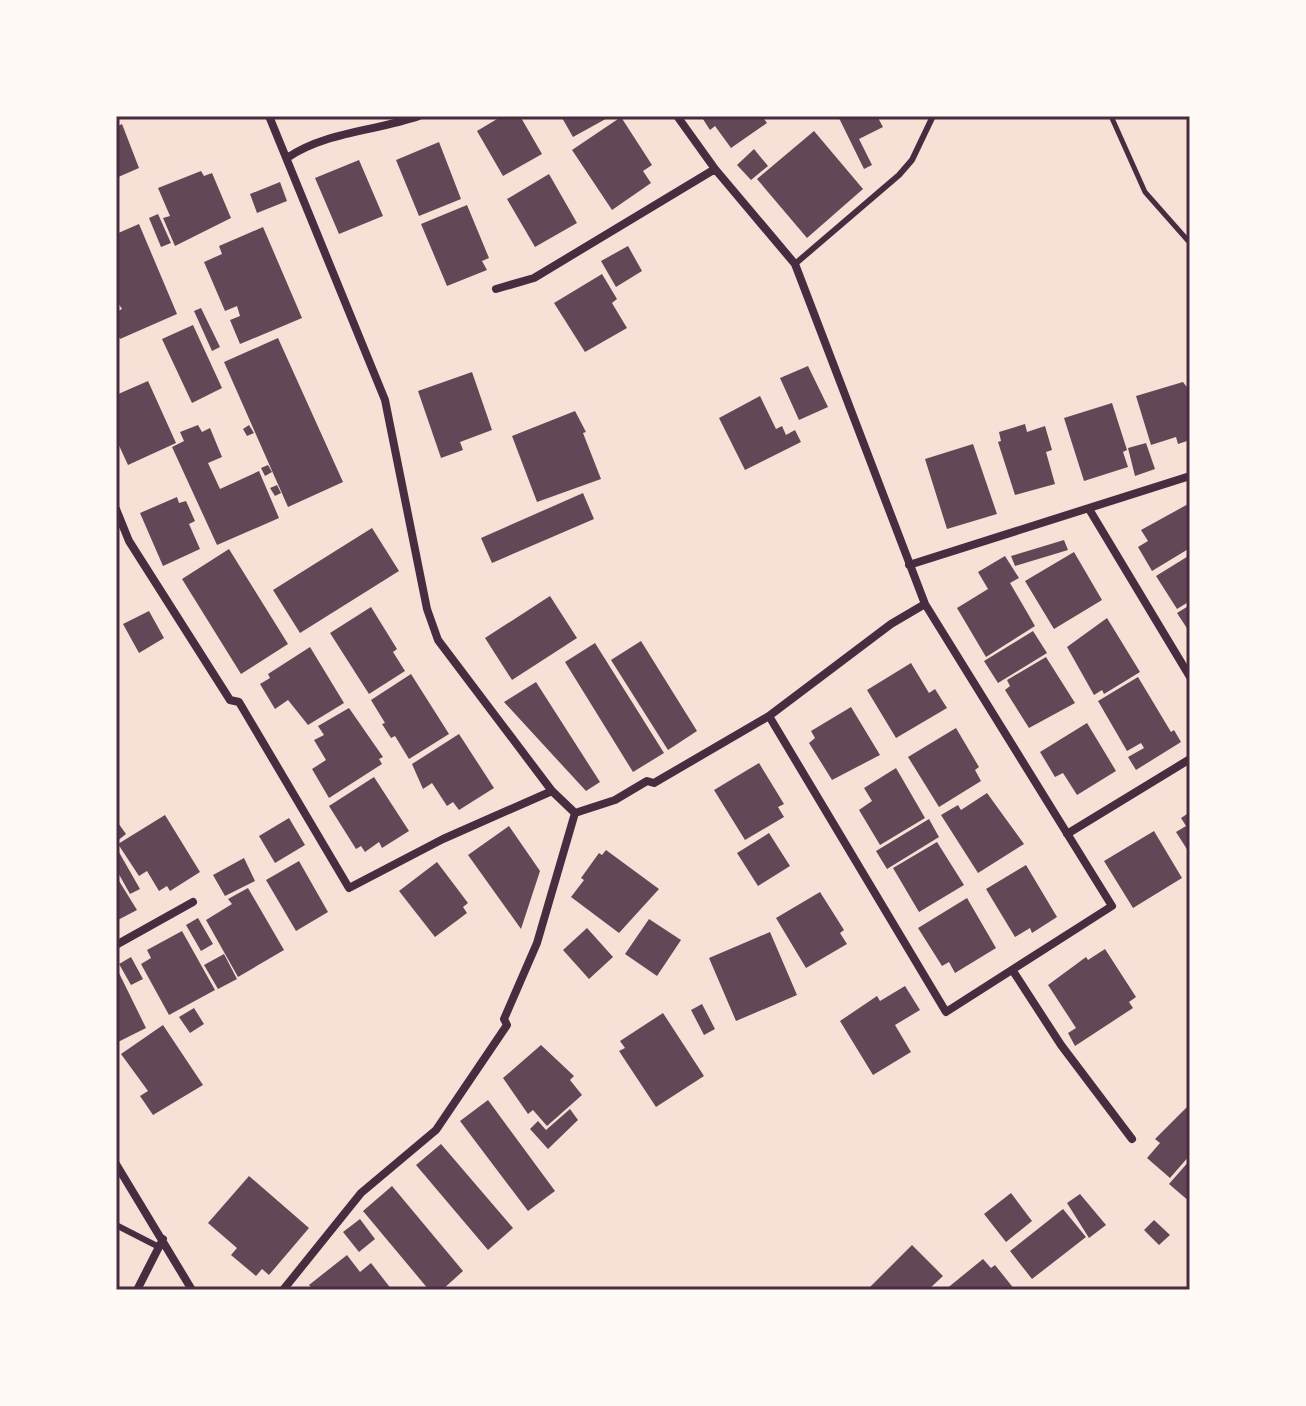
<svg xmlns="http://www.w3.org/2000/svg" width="1306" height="1406" font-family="Signika,sans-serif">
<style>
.building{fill:#644757}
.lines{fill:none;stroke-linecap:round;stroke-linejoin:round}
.path{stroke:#4a2c40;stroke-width:5}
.service{stroke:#4a2c40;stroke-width:6}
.minor{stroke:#4a2c40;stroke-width:8}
.neatline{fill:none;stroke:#4a2c40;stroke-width:3}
</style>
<rect width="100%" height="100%" fill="#f7e1d7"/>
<path class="building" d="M502,116H520L542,154L503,176L477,131Z
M561,116H611L573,137Z
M701,116H762L767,123L731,148L715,126L710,130Z
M838,116H877L883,127L859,139L872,165L864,169Z
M621,117L652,165L643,171L651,183L612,210L572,150Z
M122,124L139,168L116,178V127Z
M814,131L863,189L807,238L757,179Z
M439,142L461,199L419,216L396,160Z
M754,149L768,166L751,180L737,165Z
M359,160L383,216L339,234L315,178Z
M201,171L204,176L212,173L231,218L175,246L163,218L170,216L158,188Z
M549,174L577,223L535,247L507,199Z
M280,182L287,201L257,213L250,194Z
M467,205L489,258L482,261L487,270L447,286L421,224Z
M158,214L171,243L161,247L149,218Z
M139,224L177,314L120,339L116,331V312L122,309L116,300V234Z
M263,227L302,318L240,344L230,320L240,316L237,306L225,311L204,262L222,254L219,246Z
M628,246L642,271L616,287L601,261Z
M602,274L617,299L612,303L627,328L585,352L554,303Z
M201,308L220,347L212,351L194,311Z
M193,325L222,388L192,403L162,339Z
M278,338L343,482L288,507L224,362Z
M808,366L828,407L799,420L780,378Z
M472,372L492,430L460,442L463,450L441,458L418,391Z
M148,381L176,443L128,465L116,439V395Z
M1183,382L1190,391V440L1178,444L1176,437L1151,445L1136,396Z
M760,396L776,429L782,426L786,435L795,430L801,442L745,470L719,418Z
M1112,403L1127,450L1123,452L1128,467L1084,481L1064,418Z
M575,411L586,432L583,433L601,479L537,502L512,436Z
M1025,424L1027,432L1045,426L1052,450L1046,452L1055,484L1015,495L998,442L1001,441L999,432Z
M198,425L202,432L210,428L222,457L208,463L220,489L259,471L279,518L217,545L172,447L184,441L180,432Z
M249,425L254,433L247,436L243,429Z
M1146,443L1155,469L1135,476L1128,448Z
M973,444L997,514L947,529L925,459Z
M268,465L272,472L265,476L261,468Z
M277,485L281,493L275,496L270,488Z
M583,493L594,519L492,563L481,538Z
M177,497L179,503L186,501L195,521L189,524L200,549L163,566L140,513Z
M1190,503V548L1152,571L1138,547L1148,541L1141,530Z
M372,528L399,571L300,633L273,590Z
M1064,540L1068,550L1015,566L1011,556Z
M229,549L288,644L241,674L182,579Z
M1074,552L1102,600L1054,629L1025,581Z
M1190,555V601L1177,609L1156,576Z
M1005,556L1019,578L1010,583L1035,626L986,657L957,608L988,589L978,572Z
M550,596L577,638L512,680L485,638Z
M1190,605V633L1177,613Z
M371,607L397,649L393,652L405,671L369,694L330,633Z
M149,611L164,638L139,653L123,624Z
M1107,618L1140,672L1104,694L1102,690L1094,695L1067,647Z
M1033,631L1047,653L998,683L984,661Z
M641,641L697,731L668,750L611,660Z
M595,643L664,753L633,772L565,662Z
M310,647L344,703L308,725L288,700L275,709L260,684L270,678L268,674Z
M1046,657L1075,703L1029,728L1005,690L1010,686L1007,680Z
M911,663L929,693L935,689L947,708L896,738L867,690Z
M411,674L449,734L409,759L395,736L391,738L382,724L385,723L371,700Z
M1138,677L1171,732L1174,730L1181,742L1136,770L1128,757L1144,748L1141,743L1127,751L1098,701Z
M536,682L600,782L586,791L504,702Z
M851,707L880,755L832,780L809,743L815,738L811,731Z
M349,708L383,757L379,759L382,764L329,798L312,769L326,760L314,740L324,735L318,726Z
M1087,723L1116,771L1077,795L1063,773L1055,777L1040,752Z
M956,728L979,767L975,770L981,781L939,807L908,757Z
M459,734L494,788L459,810L453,802L447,806L432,783L423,789L412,764Z
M759,763L784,804L778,807L784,817L745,840L714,790Z
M896,768L925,818L880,845L859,810L872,801L864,788Z
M374,777L409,831L382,848L379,842L365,852L361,846L356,849L329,806Z
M987,793L1024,844L978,873L941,815L958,805L961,810Z
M1190,812V854L1176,832L1186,826L1181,818Z
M165,815L200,872L170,891L167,886L159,891L147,871L139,876L118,844Z
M289,818L305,845L275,863L259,836Z
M929,819L939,837L887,869L876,851Z
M116,820L126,834L116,842Z
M509,826L540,871L521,929L468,855Z
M1154,831L1182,878L1133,908L1104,861Z
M769,833L790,866L758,886L737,853Z
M937,842L964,885L919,912L893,868Z
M116,847L140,889L130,894L116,869Z
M606,850L659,889L619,933L571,897L584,880L581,878L599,853L602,855Z
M244,858L255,881L225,896L213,875Z
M299,861L328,912L296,931L266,880Z
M437,862L468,903L463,907L467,913L435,937L399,891Z
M1026,865L1057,917L1032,933L1030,928L1015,937L986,889Z
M116,876L137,910L116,921Z
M248,888L284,950L238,977L206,920L232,904L228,899Z
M820,892L844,930L840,933L847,944L806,968L776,918Z
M967,898L996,948L955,973L949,962L942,966L918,928Z
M198,918L213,944L201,951L186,925Z
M649,919L681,940L657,976L625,954Z
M587,928L613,957L589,979L563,950Z
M182,931L215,990L169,1015L141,964L151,958L147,950Z
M770,932L797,995L736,1021L709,958Z
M1105,949L1136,997L1129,1002L1133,1008L1075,1046L1068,1033L1076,1028L1048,985L1086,957L1088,960Z
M224,954L237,979L218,989L204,965Z
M131,957L143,979L131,985L119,964Z
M119,973L146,1028L116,1043V975Z
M905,986L920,1010L895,1025L911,1052L873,1075L840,1021L877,996L880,1001Z
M702,1004L715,1029L704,1035L691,1010Z
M194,1008L204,1024L190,1033L179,1017Z
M663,1013L704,1076L656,1107L619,1051L625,1048L620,1041Z
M163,1025L203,1085L153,1115L140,1096L148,1091L121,1054Z
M541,1045L574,1076L570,1080L582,1095L547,1126L533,1110L528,1114L503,1078Z
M488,1100L555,1191L528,1211L460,1121Z
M1188,1106L1190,1155L1170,1178L1147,1158L1160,1143L1155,1139Z
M570,1109L578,1120L548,1149L530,1129L538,1121L546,1130Z
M441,1144L513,1228L488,1250L416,1165Z
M1190,1160V1202L1169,1184Z
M249,1176L309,1228L269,1275L262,1269L256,1276L231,1255L237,1248L208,1223Z
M392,1186L463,1271L442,1290H429L363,1211Z
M1011,1193L1032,1221L1006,1242L984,1214Z
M1080,1194L1106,1225L1089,1238L1067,1203Z
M1063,1209L1086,1237L1032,1279L1010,1251Z
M360,1219L375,1239L359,1252L343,1232Z
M1154,1220L1170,1235L1159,1245L1144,1230Z
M912,1245L943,1276L928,1290H867Z
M347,1255L360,1272L371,1263L392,1290H313L309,1285Z
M983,1259L991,1268L995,1265L1015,1290H945Z"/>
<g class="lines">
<path class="path" d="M1111,116L1145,192L1190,243"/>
<path class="service" d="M795,264L899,175L912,160L933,116
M116,1225L159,1247"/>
<path class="minor" d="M269,116L385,400L427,609L438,640L552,791L575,813
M287,158C324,132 376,131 419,116
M496,289L534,278L715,169L677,116
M116,509L129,541L230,700L239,702L349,888L443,839L552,791
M1089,509L1190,677
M909,565L1190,476
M769,716L946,1012L1112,906L925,604
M1067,834L1190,759
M116,945L193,902
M1013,971L1061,1045L1132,1139
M116,1164L192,1290
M137,1290L163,1239
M283,1290L361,1193L436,1130L507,1025L504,1019L537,943L575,813L615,800L647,781L654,783L769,716L891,624L925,604L795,264L715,169"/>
</g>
<rect width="1306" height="1406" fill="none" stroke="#fffaf5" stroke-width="236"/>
<rect x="118" y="118" width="1070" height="1170" class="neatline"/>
</svg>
